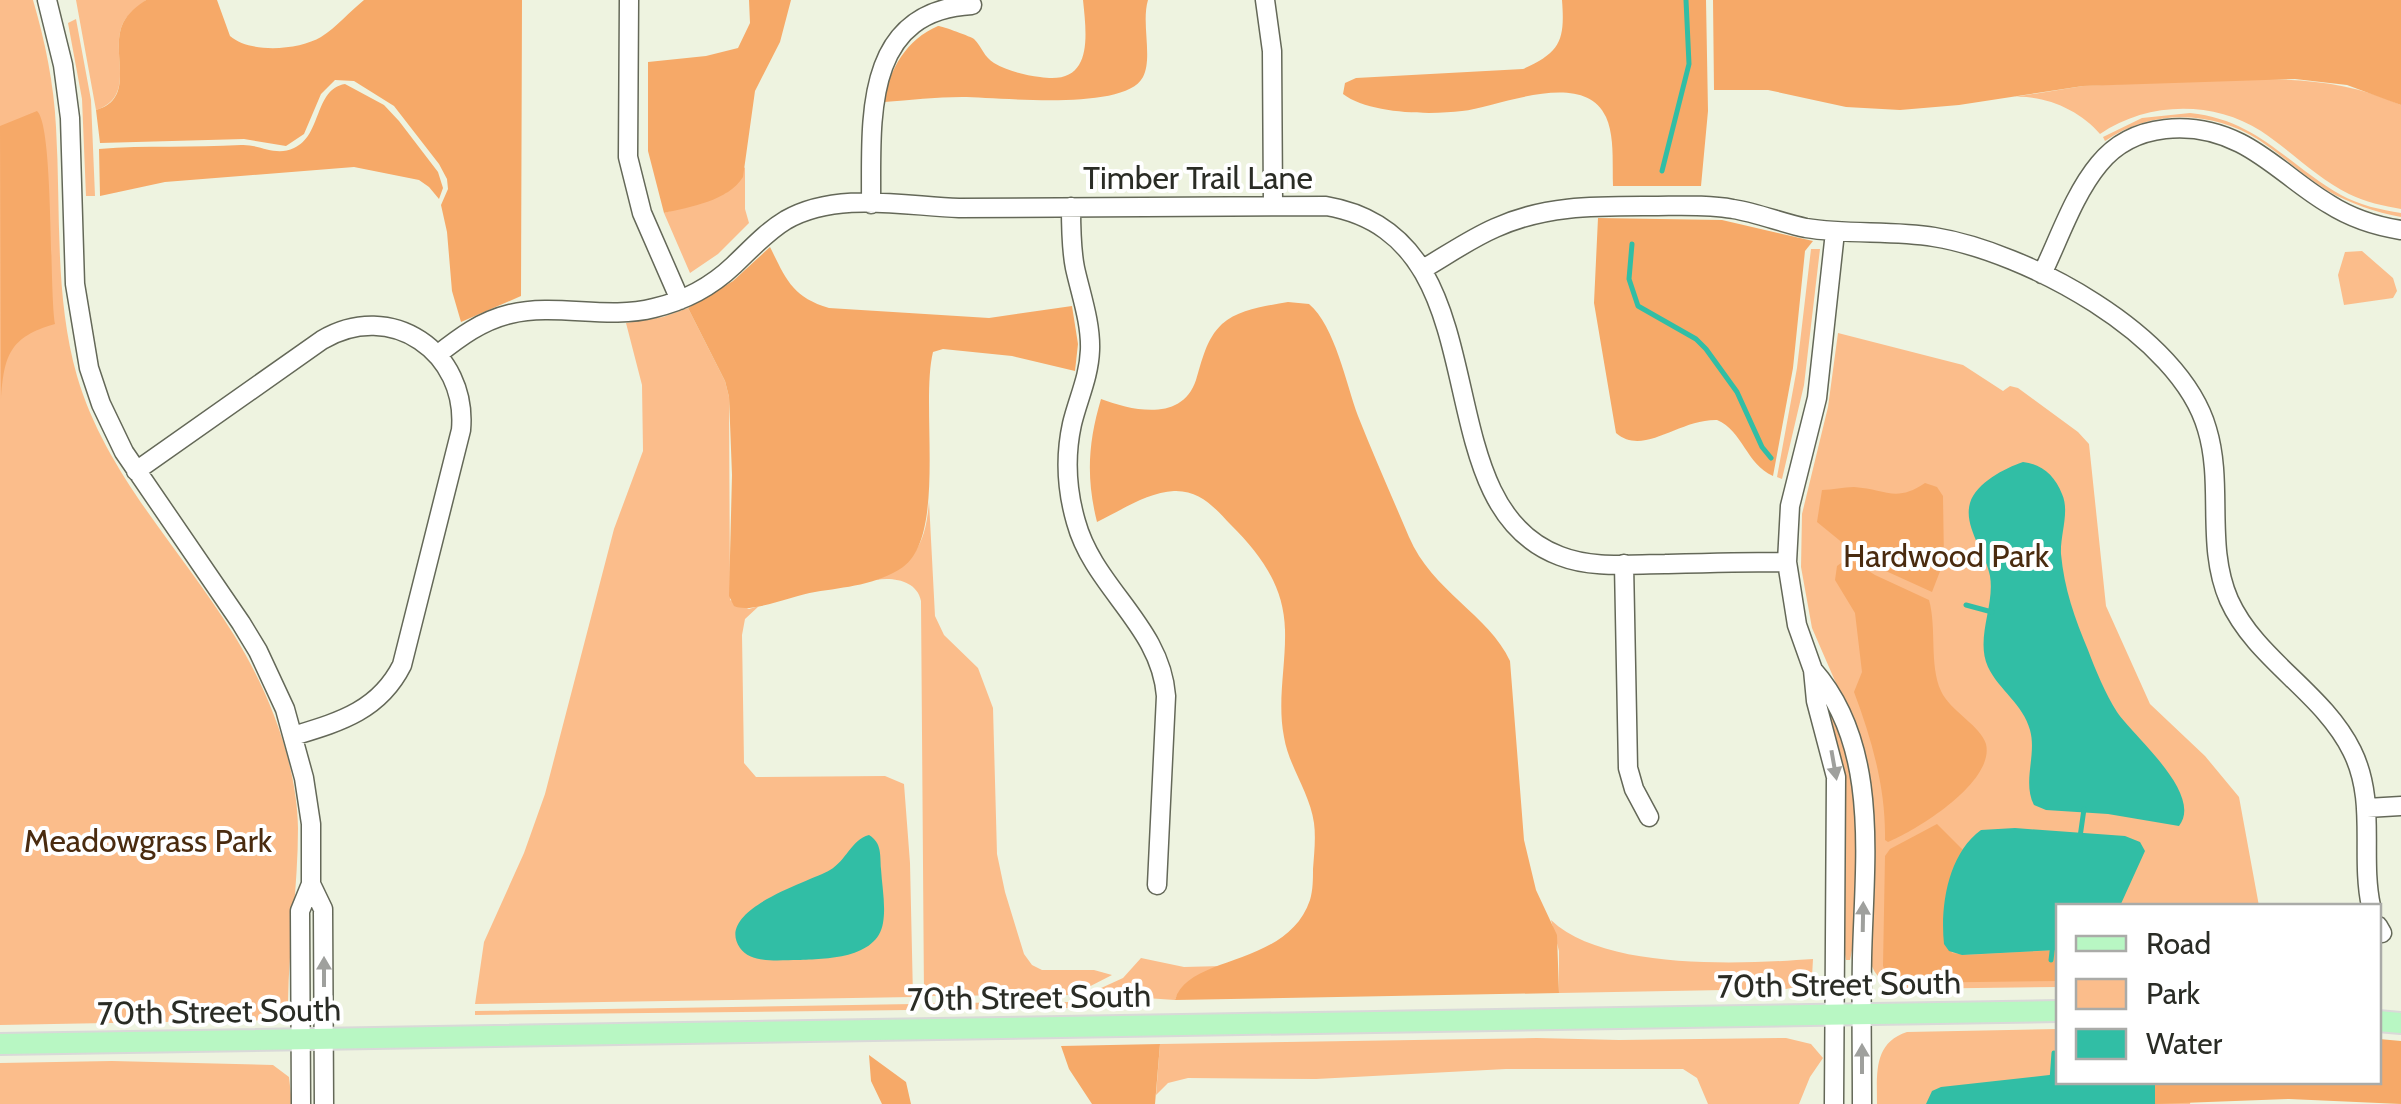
<svg xmlns="http://www.w3.org/2000/svg" width="2401" height="1104" font-family="Cabin,sans-serif">
<style>
.green{fill:#fbbd8b}
.forest{fill:#f6a968}
.water{fill:#31bea5}
.lines{fill:none;stroke-linecap:round;stroke-linejoin:round}
.stream{stroke:#31bea5;stroke-width:5}
.minor-casing{stroke:#646858;stroke-width:21}
.major-casing{stroke:#d9d9d8;stroke-width:24}
.minor{stroke:#fff;stroke-width:18}
.major{stroke:#b8f7c3;stroke-width:20}
.oneway{fill:#9fa09d}
.labels{text-anchor:middle;dominant-baseline:central;stroke-width:8;stroke-linejoin:round;paint-order:stroke}
.street-label{font-size:32px;fill:#2a2c25;stroke:#fff}
.park-label{font-size:32px;fill:#4a2b0f;stroke:#fff}
</style>
<rect width="100%" height="100%" fill="#eef3e0"/>
<path class="green" d="M0,0H33C45,41 54,84 56,127C61,210 54,295 77,376C106,475 181,549 234,635C268,690 297,762 298,828C298,886 289,944 288,1002L283,1015L275,1020L0,1025Z
M76,0H146C138,7 128,13 123,23C109,52 138,96 96,110Z
M76,19L91,100L95,196H86L82,99L68,23Z
M2197,80C2268,79 2335,74 2401,105V209C2384,206 2365,202 2349,194C2317,178 2291,151 2261,131C2212,100 2147,102 2100,134C2080,110 2045,95 2014,97L2083,86Z
M2190,113C2258,120 2286,164 2341,195C2359,205 2381,210 2401,213V217C2375,212 2351,204 2328,191C2304,176 2283,156 2259,140C2212,110 2151,109 2105,141L2103,137L2142,118Z
M745,167V209L749,223L718,254L690,273L664,213L726,193Z
M1811,249H1820L1804,385L1782,479L1777,477L1797,368Z
M2362,251L2393,278L2397,291L2393,298L2344,305L2338,275L2345,252Z
M688,308L725,381L729,397L730,600L749,609L759,606L745,619L742,635L744,763L756,777L885,776L904,784L910,863L913,997L475,1004L484,942L524,853L545,794L614,529L643,451L642,385L626,323L663,317Z
M1838,333L1963,365L2003,391L2010,386L2018,388L2078,432L2089,444L2106,606L2150,704L2205,756L2239,797L2259,906H2058V987L1900,989C1884,984 1875,977 1870,961L1872,823L1845,704L1812,628L1801,567L1802,514L1828,407Z
M929,501L935,616L944,635L978,668L993,708L997,854L1005,892L1024,954L1032,965L1042,970H1094L1112,975L1073,995L924,996L921,601C917,581 894,577 876,580C915,564 926,543 929,501Z
M1828,697C1864,782 1855,851 1854,941L1850,960H1846L1843,943C1845,860 1853,779 1824,700Z
M1551,920C1604,971 1744,964 1813,959L1812,977L1800,986L1786,989L1559,993V951Z
M1141,958L1184,967L1222,966C1204,972 1182,981 1175,1000L1088,994L1123,978Z
M1077,1002L1128,1007L928,1010L924,1003Z
M913,1004L909,1010L475,1015V1011Z
M2058,1029V1082H2193L2190,1104H1877C1877,1074 1873,1043 1907,1032Z
M1537,1038L1619,1040L1786,1038L1811,1044L1823,1058L1810,1077L1799,1104H1708L1697,1078L1683,1069H1506L1316,1079L1188,1078L1168,1083L1156,1095L1160,1044Z
M112,1061L273,1065L289,1077L292,1104H0V1063Z"/>
<path class="forest" d="M146,0H217L230,36C251,54 299,50 321,37C337,27 349,12 364,0H522L521,296L461,322L452,291L447,232L441,205L448,189L447,179L439,164L394,106L354,81L335,80L321,94L304,134L286,146L244,139L100,143L96,110C138,98 109,52 123,23C128,13 137,6 146,0Z
M749,0H791L780,42L755,91L743,177C728,201 690,207 664,213L648,151V62L706,56L738,48L750,23Z
M1083,0H1148C1141,23 1153,58 1143,77C1125,112 998,97 962,97C936,97 910,100 884,102C889,69 907,39 938,26C942,26 972,37 974,39C982,47 984,57 994,63C1007,71 1025,75 1040,77C1093,86 1087,38 1083,0Z
M1562,0H1706L1708,111L1701,186H1613C1612,165 1615,137 1606,117C1583,68 1499,107 1462,111C1430,115 1369,114 1343,94L1345,83L1356,78L1523,69C1561,52 1565,40 1562,0Z
M1713,0H2401V105L2347,85L2295,79L2083,86L1959,105L1900,110L1846,107L1768,90H1714Z
M345,84L384,105L399,121L438,172L443,188L439,199L429,187L419,180L354,167L165,182L100,196L99,149C146,145 193,148 241,145C260,144 275,157 294,148C322,136 314,89 345,84Z
M37,111C54,126 49,288 55,324C9,337 4,356 1,400L0,126Z
M1598,218L1722,220L1813,241L1805,251L1793,368L1773,476C1746,464 1743,431 1717,420C1678,419 1644,457 1616,433L1594,303Z
M770,247C786,279 792,297 829,308L989,318L1072,306L1078,344L1075,371L1012,356L943,349L933,352C920,405 947,535 903,567C877,585 845,587 815,592C793,595 752,614 734,606L729,596L732,475L729,397L725,381L688,308L733,281Z
M1288,302L1309,304C1335,326 1346,384 1358,416C1374,456 1392,497 1409,537C1432,591 1489,615 1510,661L1524,840L1536,890L1557,935L1559,993L1175,1000C1188,954 1287,968 1310,900C1313,890 1313,879 1313,869C1314,855 1316,838 1314,823C1310,793 1289,767 1284,737C1277,701 1286,666 1285,630C1284,586 1261,555 1231,525C1215,508 1200,490 1174,491C1148,492 1120,511 1097,522C1086,478 1088,443 1101,399C1133,411 1182,422 1196,380C1202,361 1206,339 1222,324C1239,309 1266,306 1288,302Z
M1925,483L1937,487L1943,496L1944,561L1932,592L1866,562L1817,522L1822,490C1833,490 1843,487 1854,487C1885,489 1896,503 1925,483Z
M1848,558L1875,575L1929,600C1937,628 1929,665 1941,691C1950,711 1981,726 1986,744C1995,782 1917,830 1888,842L1885,840C1886,789 1872,740 1854,692L1862,672L1855,613L1835,580L1837,566Z
M1937,824L1963,850C1945,881 1937,921 1952,953L1967,955L2058,950V981L1901,983L1887,975L1883,966L1885,856L1890,849Z
M2379,1039L2401,1041V1104L2289,1099L2155,1104V1082H2378Z
M1160,1044L1155,1104H1092L1069,1069L1061,1046Z
M869,1055L906,1082L911,1104H882L871,1081Z"/>
<path class="water" d="M2023,462C2042,464 2055,476 2062,494C2070,511 2060,535 2061,554C2064,588 2075,619 2088,650C2096,671 2105,693 2117,712C2133,736 2204,794 2179,826L2108,814L2046,810L2034,805C2022,782 2037,755 2030,730C2023,704 1999,690 1988,667C1975,638 1995,606 1990,576C1986,553 1963,527 1970,503C1976,483 2005,468 2023,462Z
M2015,828L2125,836L2140,842L2145,851L2120,906H2058V950L1962,955L1949,951L1944,944C1940,906 1948,854 1981,830Z
M869,835C882,843 880,855 881,869C882,886 886,906 883,923C877,959 825,959 798,960C780,960 751,964 740,948C713,909 812,881 830,870C846,861 851,840 869,835Z
M2058,1074V1082H2155V1104H1926L1932,1091L1941,1087Z"/>
<g class="lines">
<path class="stream" d="M1662,171L1689,64L1686,0
M1632,244L1629,279L1638,306L1696,339L1706,349L1737,392L1762,447L1771,458
M1966,605L1992,612
M2080,837L2084,809
M2051,960L2053,944
M2052,1080L2054,1053"/>
<g class="minor-casing">
<path id="minor" d="M47,0L63,65L70,118L75,284L89,368L101,404L124,452L241,623L258,651L285,709L304,778L311,824V884L300,911L301,1104
M629,0L628,157L642,213L680,300
M1265,0L1272,51L1273,204
M871,204C872,125 860,11 972,5
M1071,207C1071,227 1071,248 1075,268C1081,295 1091,323 1090,350C1089,377 1078,399 1072,424C1065,456 1067,491 1076,522C1094,588 1161,626 1166,696L1157,885
M1423,269C1447,255 1470,239 1495,228C1545,205 1597,206 1650,206C1678,206 1706,204 1733,209C1758,213 1782,223 1806,228C1849,235 1892,230 1934,237C2026,252 2180,334 2207,429C2224,485 2205,545 2229,600C2256,660 2323,692 2352,751C2377,801 2360,855 2371,906
M2042,274C2059,239 2074,194 2099,164C2133,122 2194,120 2240,143C2272,159 2298,186 2329,204C2351,218 2375,226 2401,230
M437,355C460,337 481,321 510,314C557,303 607,320 654,308C684,301 712,286 734,265C751,249 766,232 786,220C837,191 904,206 959,208L1326,206C1509,237 1417,503 1560,556C1593,569 1631,564 1665,564C1706,563 1746,562 1787,562
M136,471L322,340C391,299 468,352 461,430L402,665C379,711 339,722 293,736
M1624,564L1628,768L1634,789L1649,817
M1813,670C1881,747 1864,863 1862,958C1861,1007 1862,1055 1862,1104
M2367,808L2401,806
M311,884L323,909L324,1104
M2378,926L2382,933
M1834,1104L1836,777L1816,701L1813,670L1797,625L1787,562L1790,506L1817,398L1835,232"/>
</g>
<g class="major-casing">
<path id="major" d="M2378,1021L2401,1023
M0,1044L2058,1011"/>
</g>
<use href="#minor" class="minor"/>
<use href="#major" class="major"/>
</g>
<defs><path id="oneway-solid" d="M-6-.8H1V-3.2L6.5 0L1 3.2V.8H-6Z" transform="scale(2.5)"/></defs>
<g class="oneway">
<use href="#oneway-solid" transform="translate(1834 765) rotate(80)"/>
<use href="#oneway-solid" transform="translate(1863 917) rotate(-89)"/>
<use href="#oneway-solid" transform="translate(324 972) rotate(-90)"/>
<use href="#oneway-solid" transform="translate(1862 1059) rotate(-90)"/>
</g>
<g class="labels">
<g class="street-label">
<text x="1198" y="177">Timber Trail Lane</text>
<text transform="translate(1839 984) rotate(-1)">70th Street South</text>
<text transform="translate(1029 997) rotate(-1)">70th Street South</text>
<text transform="translate(219 1011) rotate(-1)">70th Street South</text>
</g>
<g class="park-label">
<text x="1946" y="555">Hardwood Park</text>
<text x="148" y="840">Meadowgrass Park</text>
</g>
</g>
<rect x="2056" y="904" width="325" height="180" fill="#ffffff" stroke="#aaaba8" stroke-width="2.5"/>
<rect x="2076" y="936" width="50" height="15" fill="#b8f7c3" stroke="#aaaba8" stroke-width="2.5"/>
<text x="2146" y="954" font-size="30" fill="#2a2c25">Road</text>
<rect x="2076" y="979" width="50" height="30" fill="#fbbd8b" stroke="#aaaba8" stroke-width="2.5"/>
<text x="2146" y="1004" font-size="30" fill="#2a2c25">Park</text>
<rect x="2076" y="1029" width="50" height="30" fill="#31bea5" stroke="#aaaba8" stroke-width="2.5"/>
<text x="2146" y="1054" font-size="30" fill="#2a2c25">Water</text>
</svg>
